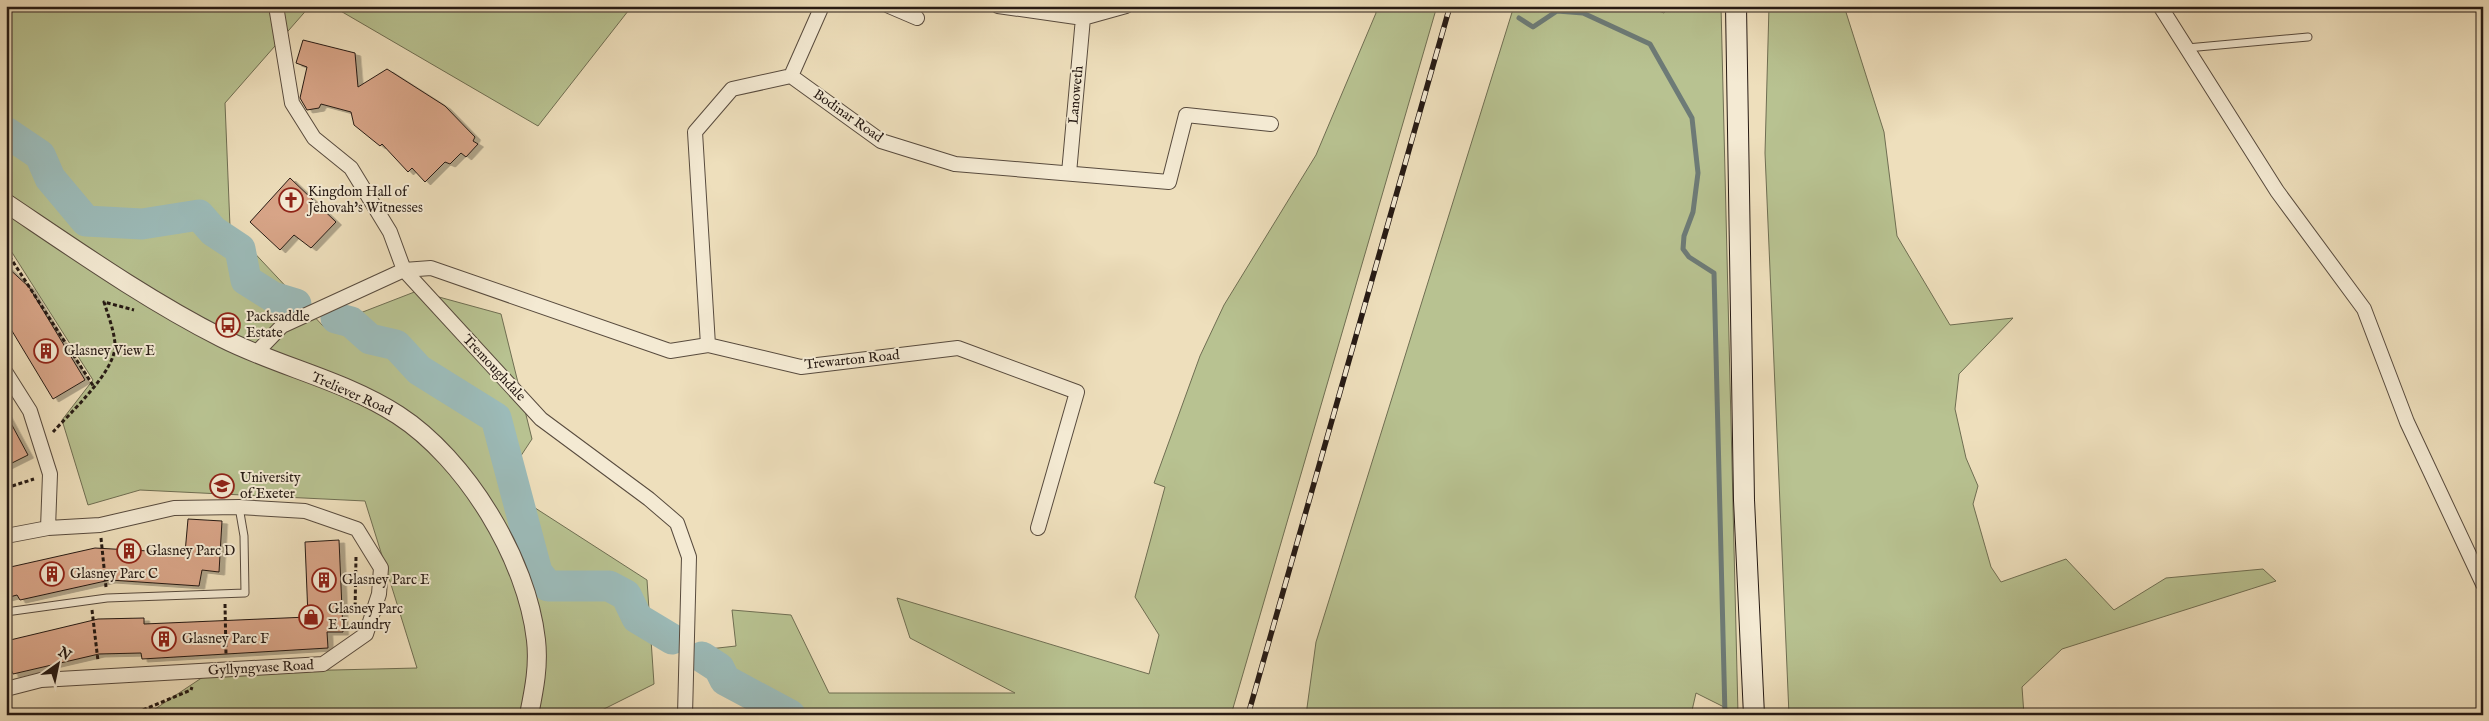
<svg xmlns="http://www.w3.org/2000/svg" width="2489" height="721" font-family="'IM FELL English',serif">
<style>
.green{fill:#b8c291;stroke:#6f6e52}
.lines{fill:none;stroke-linecap:round;stroke-linejoin:round}
.stream{stroke:#6d7b77;stroke-width:5}
.river{stroke:#9cbbb9;stroke-width:31}
.building{fill:#d8a588;stroke:#261a14;filter:url(#shadow)}
.service-casing{stroke:#584b3e;stroke-width:9}
.minor-casing{stroke:#584b3e;stroke-width:16}
.tertiary-casing{stroke:#584b3e;stroke-width:20}
.secondary-casing{stroke:#261a14;stroke-width:22}
.path{stroke:#261a14;stroke-width:3;stroke-dasharray:4 2.5;stroke-linecap:butt}
.service{stroke:#f4ead3;stroke-width:7}
.minor{stroke:#f4ead3;stroke-width:14}
.tertiary{stroke:#f4ead3;stroke-width:18}
.secondary{stroke:#f4ead3;stroke-width:20}
.rail-casing{stroke:#261a14;stroke-width:5.5}
.rail{stroke:#f4ead3;stroke-width:4;stroke-dasharray:11;stroke-linecap:butt}
.labels{text-anchor:middle;dominant-baseline:central;stroke-width:4;stroke-linejoin:round;paint-order:stroke}
.street-label{font-size:14px;fill:#261a14;stroke:#f4ead3}
.poi-label{font-size:14px;fill:#261a14;stroke:#f4ead3;text-anchor:start}
</style>
<defs>
<filter id="shadow"><feDropShadow dx="5.5" dy="3" stdDeviation="0" flood-color="#0004"/></filter>
</defs>
<rect width="100%" height="100%" fill="#eedfbc"/>
<filter id="stains"><feTurbulence type="fractalNoise" baseFrequency=".004" numOctaves="4"/><feColorMatrix values="0 0 0 0 .2 0 0 0 0 .09 0 0 0 0 .02 0 0 0 .5 -.17"/></filter>
<radialGradient id="worn" r=".72"><stop offset=".6" stop-color="#630" stop-opacity="0"/><stop offset="1" stop-color="#630" stop-opacity=".3"/></radialGradient>
<path class="green" d="M6,6H310L225,103L230,227L324,327L417,291L501,314L532,439L501,486L647,580L654,684L592,715H146L209,673L417,668L365,501L140,490L88,505L62,420L93,380L6,243Z
M332,6H632L538,126Z
M1375,6H1437L1231,715H783L703,668L700,650L736,646L732,610L791,615L829,693H1015L910,638L897,598L1149,674L1159,635L1135,597L1165,487L1154,483L1200,356L1224,305L1316,155L1376,13Z
M1514,6H1645L1664,13L1669,6H1721L1738,714L1696,693L1691,715H1306L1316,642Z
M1769,6H1844L1884,132L1897,236L1950,325L2013,318L1959,374L1955,409L1966,458L1978,486L1973,504L1991,567L2001,582L2066,559L2114,610L2166,578L2263,569L2276,581L2062,649L2022,687L2024,715H1789L1765,153Z"/>
<g class="lines">
<path class="stream" d="M1519,18L1533,27L1557,11L1583,13L1650,44L1692,118L1698,173L1693,212L1684,236L1683,249L1689,257L1714,273L1725,715"/>
<path class="river" d="M6,132L40,155L50,178L86,221L142,224L199,215L213,231L240,249L246,280L273,297L296,304
M336,318L351,322L370,339L396,345L419,370L496,418L537,572L548,586H609L626,595L637,618L672,639
M702,657L719,668L725,680L790,715"/>
</g>
<path class="building" d="M303,40L355,53L358,87L387,69L445,106L475,137L473,141L478,144L466,157L461,153L450,164L445,162L425,182L412,168L408,172L382,144L380,146L354,125L351,112L321,104L319,108L307,110L300,98L307,67L296,63Z
M290,178L336,222L311,248L294,235L280,250L250,222Z
M6,266L29,287L85,380L53,399L6,321Z
M6,414L28,455L6,466Z
M188,519L222,521L219,572L202,570L199,586L110,580L20,600L17,595L6,598V568L95,548L185,553Z
M339,540L343,632H327L328,648L142,659L141,653L99,654L13,674L11,669L6,670V641L98,619L144,618V624L308,617L305,542Z"/>
<g class="lines">
<g class="service-casing">
<path id="service" d="M2187,48L2308,37
M6,612L107,598L245,593L244,536L239,507"/>
</g>
<g class="minor-casing">
<path id="minor" d="M276,6L292,103L314,138L351,168L390,232L404,270L541,419L649,499L677,523L689,557L685,715
M889,6L917,18
M998,6L1083,18
M2160,6L2277,191L2364,309L2407,422L2483,584
M791,76L822,6
M1069,173L1083,18L1126,6
M708,345L695,132L732,89L791,76L881,141L955,164L1169,182L1186,115L1271,124
M255,354L282,326L404,270L431,268L670,351L708,345L801,367L958,348L1077,392L1038,528
M6,373L30,411L50,474L48,528
M6,536L48,528L100,525L174,508L239,507L305,511L357,529L381,568L379,594L366,634L323,664L41,680L6,689"/>
</g>
<g class="tertiary-casing">
<path id="tertiary" d="M6,203C76,250 147,300 222,338C279,367 344,380 398,415C466,459 527,559 536,640C539,666 534,690 529,715"/>
</g>
<g class="secondary-casing">
<path id="secondary" d="M1736,6L1744,500L1754,715"/>
</g>
<path class="path" d="M6,251L94,387
M53,432C70,413 117,370 115,344C114,330 108,315 104,302L134,310
M6,488L34,479
M101,538L106,587
M225,604L226,655
M92,610L98,661
M355,613L356,557
M131,715L191,690L192,687"/>
<use href="#service" class="service"/>
<use href="#minor" class="minor"/>
<use href="#tertiary" class="tertiary"/>
<use href="#secondary" class="secondary"/>
<g class="rail-casing">
<path id="rail" d="M1248,715L1450,6"/>
</g>
<use href="#rail" class="rail"/>
</g>
<defs>
<g id="church-ring" transform="scale(1.25)"><circle r="9.5" fill="#f4ead3" stroke="#8f2418" stroke-width="1.5"/><path d="M-1.2-6h2.4v3.5h3.3v2.4h-3.3V6h-2.4V-.1h-3.3v-2.4h3.3Z" fill="#8f2418"/></g>
<g id="bus-ring" transform="scale(1.25)"><circle r="9.5" fill="#f4ead3" stroke="#8f2418" stroke-width="1.5"/><path d="M-5-6H5V4H4V6H2V4H-2V6H-4V4H-5ZM-3.5-4V0h7V-4ZM-3.5 1.2v1.5H-2V1.2ZM2 1.2v1.5H3.5V1.2Z" fill="#8f2418"/></g>
<g id="building-ring" transform="scale(1.25)"><circle r="9.5" fill="#f4ead3" stroke="#8f2418" stroke-width="1.5"/><path d="M-4-6H4V6H1V3H-1V6H-4ZM-2.5-4.3h1.7v1.8h-1.7ZM.8-4.3h1.7v1.8H.8ZM-2.5-1h1.7V.8h-1.7ZM.8-1h1.7V.8H.8Z" fill="#8f2418"/></g>
<g id="university-ring" transform="scale(1.25)"><circle r="9.5" fill="#f4ead3" stroke="#8f2418" stroke-width="1.5"/><path d="M0-5L7-2L0 1L-7-2ZM-4 1L0 2.5L4 1V4Q0 6-4 4Z" fill="#8f2418"/></g>
<g id="shop-ring" transform="scale(1.25)"><circle r="9.5" fill="#f4ead3" stroke="#8f2418" stroke-width="1.5"/><path d="M-5-2.5h2.3a2.7 3.5 0 0 1 5.4 0H5L5.5 6h-11ZM-1.5-2.5h3a1.5 2.3 0 0 0-3 0Z" fill="#8f2418"/></g>
</defs>
<g fill-rule="evenodd">
<use href="#church-ring" x="291" y="200"/>
<use href="#bus-ring" x="228" y="325"/>
<use href="#building-ring" x="46" y="351"/>
<use href="#university-ring" x="222" y="486"/>
<use href="#building-ring" x="129" y="551"/>
<use href="#building-ring" x="52" y="574"/>
<use href="#building-ring" x="324" y="580"/>
<use href="#shop-ring" x="311" y="617"/>
<use href="#building-ring" x="164" y="639"/>
</g>
<g class="labels">
<g class="street-label">
<text transform="translate(1076 95) rotate(-85)">Lanoweth</text>
<text transform="translate(848 116) rotate(35)">Bodinar Road</text>
<text transform="translate(852 360) rotate(-6)">Trewarton Road</text>
<text transform="translate(494 368) rotate(47)">Tremoughdale</text>
<text transform="translate(352 394) rotate(24)">Treliever Road</text>
<text transform="translate(261 668) rotate(-3)">Gyllyngvase Road</text>
</g>
<g class="poi-label">
<text x="308" y="192">Kingdom Hall of<tspan x="308" dy="16">Jehovah's Witnesses</tspan></text>
<text x="246" y="317">Packsaddle<tspan x="246" dy="16">Estate</tspan></text>
<text x="64" y="351">Glasney View E</text>
<text x="240" y="478">University<tspan x="240" dy="16">of Exeter</tspan></text>
<text x="146" y="551">Glasney Parc D</text>
<text x="70" y="574">Glasney Parc C</text>
<text x="342" y="580">Glasney Parc E</text>
<text x="328" y="609">Glasney Parc<tspan x="328" dy="16">E Laundry</tspan></text>
<text x="182" y="639">Glasney Parc F</text>
</g>
</g>
<rect width="2489" height="721" fill="none" stroke="#eedfbc" stroke-width="25"/>
<rect x="8" y="8" width="2474" height="706" fill="none" stroke="#261a14" stroke-width="2.5"/>
<rect x="12" y="12" width="2464" height="696" fill="none" stroke="#261a14"/>
<g transform="translate(58 664) rotate(33)" stroke="#f4ead3" stroke-width="4" paint-order="stroke">
<path d="M0-4L9 19L0 12L-9 19Z" fill="#261a14"/>
<text y="-8" font-size="14" font-weight="bold" text-anchor="middle" fill="#261a14">N</text>
</g>
<rect width="100%" height="100%" filter="url(#stains)"/>
<rect width="100%" height="100%" fill="url(#worn)"/>
</svg>
